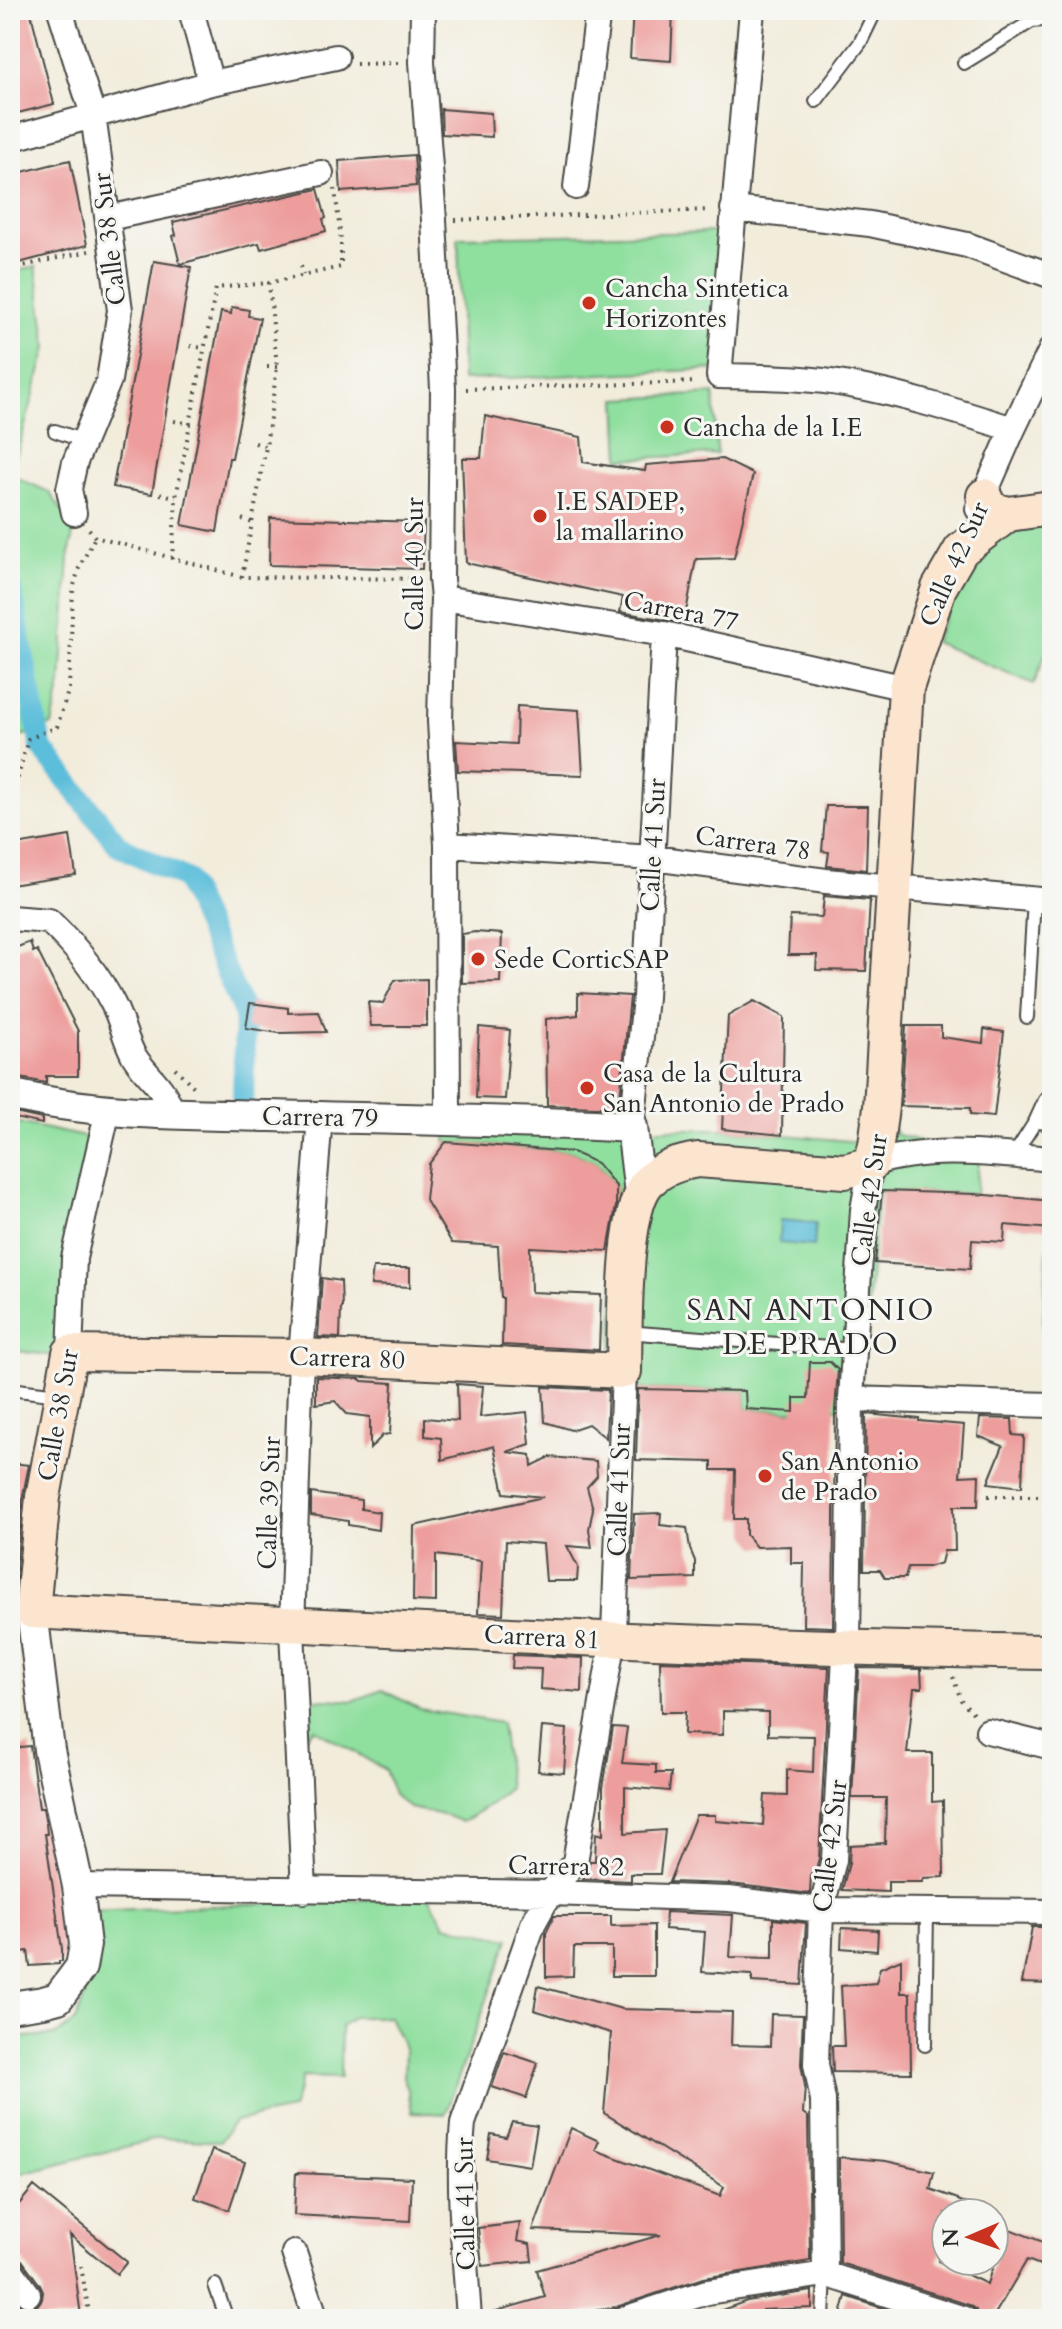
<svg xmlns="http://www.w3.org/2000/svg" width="1062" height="2329" font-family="Cardo,serif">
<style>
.green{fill:#8fdf9f;stroke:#5d8565;stroke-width:2}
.water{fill:#5bbeda;stroke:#437482;stroke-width:2}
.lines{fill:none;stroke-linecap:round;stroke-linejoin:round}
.canal{stroke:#5bbeda;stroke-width:22}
.building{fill:#ed9e9c}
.service-casing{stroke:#494845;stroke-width:16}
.minor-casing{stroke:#494845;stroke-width:28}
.tertiary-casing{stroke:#494845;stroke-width:34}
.secondary-casing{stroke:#494845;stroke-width:38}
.path{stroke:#494845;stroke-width:4;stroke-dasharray:2 6;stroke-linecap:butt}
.service{stroke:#fff;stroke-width:12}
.minor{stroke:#fff;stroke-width:24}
.tertiary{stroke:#fff;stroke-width:30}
.secondary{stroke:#fbe5cf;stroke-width:34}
.poi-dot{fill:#c8321e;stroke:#f6f6f2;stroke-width:3}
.labels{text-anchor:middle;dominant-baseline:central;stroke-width:6;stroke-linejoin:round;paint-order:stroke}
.street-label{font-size:26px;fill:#2b2b2b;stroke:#f6f6f2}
.poi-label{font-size:26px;fill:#2b2b2b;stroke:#f6f6f2;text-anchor:start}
.quarter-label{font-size:30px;letter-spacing:2px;fill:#2b2b2b;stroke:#f6f6f2}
</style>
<rect width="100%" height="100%" fill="#f6f6f2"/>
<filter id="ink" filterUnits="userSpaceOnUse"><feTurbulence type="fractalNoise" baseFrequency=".0125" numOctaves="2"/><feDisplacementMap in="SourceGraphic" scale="16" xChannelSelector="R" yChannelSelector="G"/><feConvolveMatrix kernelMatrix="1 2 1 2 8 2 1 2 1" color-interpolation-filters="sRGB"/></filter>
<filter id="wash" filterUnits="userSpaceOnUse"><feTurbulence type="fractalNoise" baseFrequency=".006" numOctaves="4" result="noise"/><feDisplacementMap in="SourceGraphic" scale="32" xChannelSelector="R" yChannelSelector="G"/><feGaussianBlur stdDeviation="1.8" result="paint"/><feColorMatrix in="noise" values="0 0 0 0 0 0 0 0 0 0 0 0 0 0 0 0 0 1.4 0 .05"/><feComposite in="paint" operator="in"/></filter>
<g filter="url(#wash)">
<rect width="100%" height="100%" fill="#f2ecdb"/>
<path class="green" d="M716,232L721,369L462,380L458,237Z
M36,266L47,348L11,475L49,492L74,527L69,558L61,684L52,725L13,739L10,720V273Z
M714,394L717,454L620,459L617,399Z
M1052,520V637L1034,684L934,642L971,555L998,535Z
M448,1118L641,1129H722L859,1142L862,1119L889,1121L897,1135L944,1147L980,1149L976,1194L878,1191L860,1390L844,1408H799L791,1411L746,1409L745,1391L623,1389L612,1356L616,1186L597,1163L572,1152L446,1142Z
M10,1121L94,1139L56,1356L10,1350Z
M1047,1247H1052V1347H1042Z
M382,1690L420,1709L501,1723L509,1788L492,1803L462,1822L447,1816L410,1808L394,1795L385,1770L315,1729L301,1741L296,1717L308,1700L329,1699L353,1701Z
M429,1897L445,1925L509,1939L445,2114L412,2112L408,2089L404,2082L405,2050L389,2017H354L341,2026L340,2078L302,2077L292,2110L234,2121L220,2142L160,2138L10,2176V2038L56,2035L75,2021L85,1997L92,1964L87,1911Z"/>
<path class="water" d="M780,1220L816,1223L814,1246L779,1243Z"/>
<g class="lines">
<path class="canal" d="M10,585L41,747L118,845L186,879L245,1015L243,1102"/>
</g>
<g id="blocks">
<path class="building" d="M10,10H30L54,104L10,115Z
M633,10H673L671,61L630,58Z
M441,109L491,113L492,137L442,134Z
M414,155L416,186L341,192L339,161Z
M70,160L87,245L15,264L10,244V175Z
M318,189L326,218L323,219L326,231L261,249L259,243L180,264L173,236L176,235L173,222Z
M154,261L191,267L152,494L113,487Z
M232,307L249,310L248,316L260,318L232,458H229L217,532L182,525L221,312L231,314Z
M485,416L581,437L583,462L645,471L646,465L722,459L753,474L734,558L696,559L684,623L620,612L623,597L466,563L462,458H481Z
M270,518L424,522L422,569L269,565Z
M517,706L579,710L583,775L458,771L456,741L516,744Z
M826,806H868L866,870L827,866L829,852L822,851Z
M70,836L76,875L10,885V846Z
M824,896L870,900L866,971L816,970L817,955H788L790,916L822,917Z
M475,932L502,934L500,982L462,983V934Z
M30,942L33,952L37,950L78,1031V1076H46V1083L10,1076V950Z
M427,979V1026H371L368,1002L383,1003L395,980Z
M578,993L630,996L619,1108L547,1105L546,1019L578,1015Z
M754,1001L784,1017L782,1135L722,1129L728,1016Z
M250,1003L288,1008V1013L319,1012L326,1032L279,1033L246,1028Z
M906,1026H941V1037L983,1043L984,1029L1004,1032L994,1117L970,1115V1108L901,1106Z
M479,1027L510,1030L505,1099L476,1098Z
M10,1112L42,1119V1124L10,1117Z
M446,1142L572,1152L597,1163L616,1186V1206L608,1251L530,1247L531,1292L601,1295L599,1350L502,1345L503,1298H501L498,1246L452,1243L425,1199L429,1164Z
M882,1191L976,1194L1052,1201V1229L1005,1225L1004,1242L972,1240L970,1269L875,1263Z
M373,1268H410V1287L371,1285Z
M322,1278L341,1281L342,1307H341L340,1338L318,1337Z
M810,1362H830L838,1370L835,1410L833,1627L803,1626L804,1563H791V1546L756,1547L746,1535V1519H734L735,1470H712V1462L636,1460L638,1389L745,1391L746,1409L794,1412V1398H808Z
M316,1377L360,1379L362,1381L393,1383L390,1434L383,1435L370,1449V1417L347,1414L335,1401L316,1404Z
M457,1384L483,1386L480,1417L527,1412L530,1444L507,1452L531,1455L532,1466L550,1457L596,1461L597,1476L587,1487L593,1509L589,1529L592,1548L567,1546L578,1567L577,1581H546L543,1544L506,1541L503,1614L478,1613L481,1561L436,1555V1602L413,1601L414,1526L543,1497L504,1493L494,1446L442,1460L441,1438L425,1436V1418L458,1421Z
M543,1387L608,1390L606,1438L588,1424L571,1430L545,1422Z
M866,1414L919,1419V1421L964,1425L960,1476L979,1475L978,1506H954L955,1551H944L941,1563L928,1567H908L905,1578H885L880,1570H864Z
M980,1418L1012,1419L1013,1435L1024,1436L1022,1487L988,1483L1003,1446L978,1436Z
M10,1463L29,1465L23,1495L14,1590L10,1589Z
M311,1493L361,1500V1509L379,1512L378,1530L348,1525V1521L311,1515Z
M661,1513L660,1525L687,1528L690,1549L695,1561V1578L631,1580L634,1514Z
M513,1655L583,1658L582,1692L540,1689L541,1669L512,1668Z
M660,1661L829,1667L819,1858L815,1873L811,1874L810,1894L731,1884L669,1882L696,1815H715V1821L763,1825L765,1795L787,1796V1770L813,1772L814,1736L768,1735V1712L723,1711V1735L684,1734L685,1712H661Z
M859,1668L921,1669L922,1688H914L907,1753H932V1802L943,1801L944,1877L923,1878V1882H888V1892L842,1890L849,1863L850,1845L885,1843L886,1798H852Z
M542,1727L567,1729L564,1773L538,1771Z
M613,1727L627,1728L622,1763L656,1765V1773H671L669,1791L625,1787V1833L665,1830L660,1874H631V1881L583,1879L590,1861H595L596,1833L603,1835V1788Z
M30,1746L39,1808H43L46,1824L47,1834H45L62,1949V1961H59V1964L30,1966L28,1951L22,1952L10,1940V1748Z
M666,1912L733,1915L730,1957L773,1958V1919L806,1923L802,1985L752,1982V1975L702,1972L705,1932L665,1929Z
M554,1916H611V1926L654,1925V1976H612V1947H574L573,1976L546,1977V1933Z
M1032,1927H1052V1984L1022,1983Z
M842,1928L878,1930L877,1951L841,1948Z
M901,1959V1993H910L911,2073L833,2072L832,2046H844L841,1986L876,1983L880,1968Z
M538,1986L622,2009L732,2012L731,2045L770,2046L771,2014L803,2015L801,2064L805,2086L803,2113L808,2117L810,2261L703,2278L616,2307L586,2312L562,2319H487L486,2314L545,2297L537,2270L661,2235L533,2230L571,2128L599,2141L595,2150L720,2196L724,2187L604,2113L611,2033L534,2010Z
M504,2052L538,2063L526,2098L492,2087Z
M512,2122L537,2126L530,2166L487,2159L491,2134L506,2137Z
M212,2150L245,2162L229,2210L195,2198Z
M839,2157L886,2161L934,2172L930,2189L958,2199V2200L988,2213H946V2237L938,2261L987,2284L994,2262V2223L1051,2245L1043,2266L1027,2260L992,2319H979L976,2310L969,2305L840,2263Z
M296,2173L412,2178L410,2221L294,2215Z
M34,2186L127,2262L117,2274L70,2235L81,2316L66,2319H10V2295L21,2307L29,2309L37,2306L42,2299L43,2292L40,2285L22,2260L10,2254V2193L20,2203Z
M520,2223L517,2241L530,2244L532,2261L482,2266L478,2228Z
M812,2291V2308L762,2310V2319H706L705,2316L747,2301Z
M846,2296L915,2319H840Z"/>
</g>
</g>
<g filter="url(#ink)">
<use href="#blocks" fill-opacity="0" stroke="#494845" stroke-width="2"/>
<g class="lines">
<g class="service-casing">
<path id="service" d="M964,63L1032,21L1052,19
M816,101L860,43L876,10
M55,431L84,441
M1027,1017L1034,899
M1035,1122L1045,1100L1052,1094
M1014,1155L1035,1122L1052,1123
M626,1332L854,1350
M10,1389L58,1395
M925,2045L927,1912
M215,2285L227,2319
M823,2319L825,2274"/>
</g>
<g class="minor-casing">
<path id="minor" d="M60,10L93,115L120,310L109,380L75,462L69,489L74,513
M191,10L211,83
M423,10L422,62L434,220L443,389L441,579L443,598L440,721L447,845L448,1118
M752,10L719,376C763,377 808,377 850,385C905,395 959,412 1013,429
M10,139L211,83L336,57
M576,187L598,10
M733,209L870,224L967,245L1052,276
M108,218L321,173
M978,509L1013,429L1052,348
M443,598L664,634L906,688
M447,845L653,858L826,881L1052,901
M10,918L49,921C75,946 97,972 113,1004C122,1021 125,1040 134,1056C146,1076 168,1089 171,1113
M632,1127L645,997L664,634
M70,1353L74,1258L108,1110
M851,1399L1052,1405
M988,1731L1052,1747
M78,1886L550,1893L729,1899L821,1910L1052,1912
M304,1891L292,1629L301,1356L320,1117
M294,2253L316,2319
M10,2269L28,2294
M825,2274L823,2100L816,2064L821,1910L834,1860L845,1655L848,1647L851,1399L863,1210L871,1164C929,1145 992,1154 1052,1159
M469,2319C465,2254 457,2188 463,2123L533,1924L550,1893L575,1862L614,1633L624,1371
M624,2319L707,2292L825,2274L964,2319"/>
</g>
<g class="tertiary-casing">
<path id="tertiary" d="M10,1094C95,1115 184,1114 271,1116C392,1119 511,1120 632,1127L640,1194
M10,2007L43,2002L58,1998L81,1967L85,1945L78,1886L49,1750L32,1611"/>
</g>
<g class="secondary-casing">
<path id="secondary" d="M984,496L990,509L1008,514
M1052,510L1044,509L1008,514L961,550L939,588L906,688L881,1107L876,1145L871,1164L845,1171L698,1160C679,1163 662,1168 648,1182C622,1211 625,1330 624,1371L301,1356L70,1353L43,1497L32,1611C372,1629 711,1647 1052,1652"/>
</g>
<path class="path" d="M356,64L399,63
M455,220L710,210
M10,265L14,268L89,251
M301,266L303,275
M190,346L204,348
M267,367H277
M466,389L697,382
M174,421L191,424
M255,443L266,447
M160,494L176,497
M242,519L252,523
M89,529L95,537L242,577L419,579
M172,559L176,497L216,288L269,283
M242,577L266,447L277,367L269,283L341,267V241L335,189
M10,733L15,779
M10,769L16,785L28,739L57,727L69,688L73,589L79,568L95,537
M175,1068L197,1090
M988,1496H1052
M953,1677L961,1700L974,1714
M81,2266L90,2319"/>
<use href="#service" class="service"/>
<use href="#minor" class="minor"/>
<use href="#tertiary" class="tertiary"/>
<use href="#secondary" class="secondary"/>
</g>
</g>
<g class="poi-dot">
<circle cx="589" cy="303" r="8"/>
<circle cx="667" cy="427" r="8"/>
<circle cx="540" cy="516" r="8"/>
<circle cx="478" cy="959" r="8"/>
<circle cx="587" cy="1088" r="8"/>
<circle cx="765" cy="1476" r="8"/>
</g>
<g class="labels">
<g class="street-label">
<text transform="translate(109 239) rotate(-97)">Calle 38 Sur</text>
<text transform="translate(414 564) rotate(-90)">Calle 40 Sur</text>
<text transform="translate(954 564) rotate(-66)">Calle 42 Sur</text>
<text transform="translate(681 611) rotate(11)">Carrera 77</text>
<text transform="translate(753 843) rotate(8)">Carrera 78</text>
<text transform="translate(653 845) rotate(-87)">Calle 41 Sur</text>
<text transform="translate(320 1117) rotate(1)">Carrera 79</text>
<text transform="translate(869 1200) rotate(-82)">Calle 42 Sur</text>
<text transform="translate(347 1358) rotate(2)">Carrera 80</text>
<text transform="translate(58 1415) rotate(-80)">Calle 38 Sur</text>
<text transform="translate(619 1490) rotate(-88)">Calle 41 Sur</text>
<text transform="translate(269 1503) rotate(-88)">Calle 39 Sur</text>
<text transform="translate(542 1637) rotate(3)">Carrera 81</text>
<text transform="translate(830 1846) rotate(-83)">Calle 42 Sur</text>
<text transform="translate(566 1866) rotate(1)">Carrera 82</text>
<text transform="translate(465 2204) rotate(-91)">Calle 41 Sur</text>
</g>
<g class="poi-label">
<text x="605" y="288">Cancha Sintetica<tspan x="605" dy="30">Horizontes</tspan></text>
<text x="683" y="427">Cancha de la I.E</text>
<text x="556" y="501">I.E SADEP,<tspan x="556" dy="30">la mallarino</tspan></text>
<text x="494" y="959">Sede CorticSAP</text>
<text x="603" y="1073">Casa de la Cultura<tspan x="603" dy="30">San Antonio de Prado</tspan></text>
<text x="781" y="1461">San Antonio<tspan x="781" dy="30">de Prado</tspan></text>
</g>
<g class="quarter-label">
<text x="811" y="1310">SAN ANTONIO<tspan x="811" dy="34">DE PRADO</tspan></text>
</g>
</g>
<rect width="1062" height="2329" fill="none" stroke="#f6f6f2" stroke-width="40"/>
<g transform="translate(970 2237) rotate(268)"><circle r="38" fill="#f6f6f2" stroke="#a5a5a2" stroke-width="2"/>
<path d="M0-6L14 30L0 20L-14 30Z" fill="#c8321e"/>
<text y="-12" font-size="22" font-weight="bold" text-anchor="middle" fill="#2b2b2b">N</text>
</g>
</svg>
